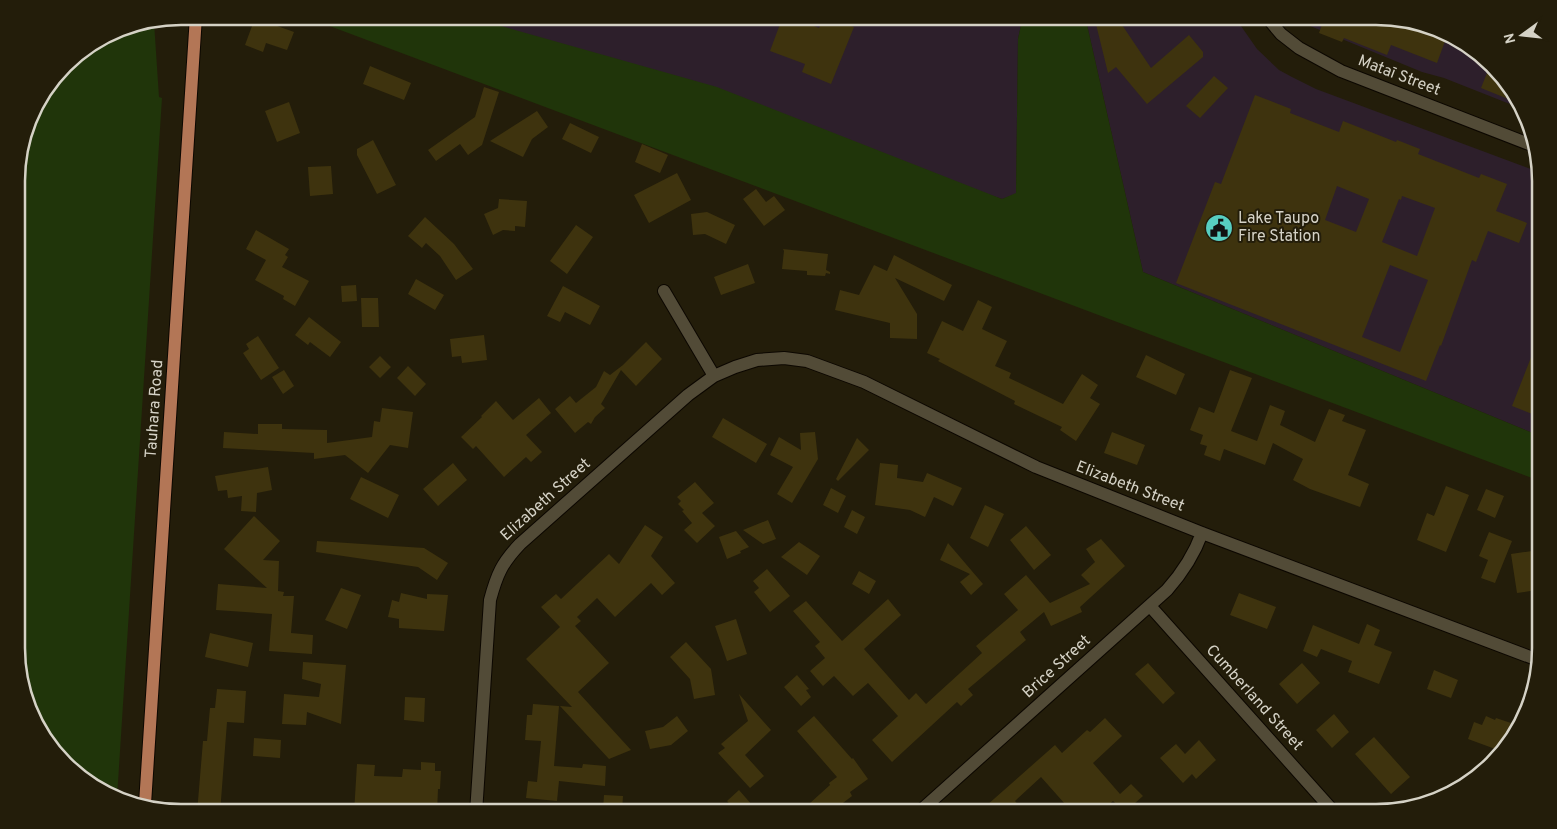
<svg xmlns="http://www.w3.org/2000/svg" width="1557" height="829" font-family="Overpass,sans-serif">
<style>
.industrial{fill:#2d1f2b}
.green{fill:#20350a}
.building{fill:#3e330e;fill-rule:evenodd}
.lines{fill:none;stroke-linecap:round;stroke-linejoin:round}
.minor-casing{stroke:#0c0700;stroke-width:14}
.major-casing{stroke:#0c0700;stroke-width:14}
.minor{stroke:#524b37;stroke-width:12}
.major{stroke:#b37656;stroke-width:12}
.labels{text-anchor:middle;dominant-baseline:central;stroke-width:4;stroke-linejoin:round;paint-order:stroke}
.street-label{font-size:16px;fill:#d5d2c6;stroke:#231d0a}
.poi-label{font-size:16px;fill:#d5d2c6;stroke:#231d0a;text-anchor:start}
.rim{fill:none;stroke:#d5d2c6;stroke-width:2.5}
</style>
<rect width="100%" height="100%" fill="#231d0a"/>
<path class="industrial" d="M466,16H1023L1018,39L1016,194L1002,199Z
M1085,16H1234L1257,49L1279,70L1292,77L1316,89L1539,172L1540,436L1143,272Z
M1297,16H1376L1449,33L1513,89L1520,108L1444,78L1422,72L1303,23Z"/>
<path class="green" d="M303,16H466L717,87L1002,199L1016,193L1018,39L1023,16H1085L1143,272L1540,436V481Z
M154,22L159,97L162,98L117,798L108,796L44,740L18,670L17,170L33,108L72,57L118,29Z"/>
<path class="building" d="M783,16H789L819,28L824,16H828L854,27L831,84L802,72L805,64L770,51Z
M1094,16H1116L1151,68L1189,35L1203,52V57L1147,104L1116,67L1108,73Z
M1325,16H1376L1448,33L1437,63L1391,45L1387,55L1344,38L1342,42L1319,33Z
M255,18L294,32L287,50L266,43L263,52L245,45Z
M370,66L411,83L404,100L363,84Z
M1489,68L1513,89L1518,103L1481,88Z
M1214,76L1228,88L1200,118L1186,106Z
M484,87L499,92L482,145L468,155L460,144L436,161L428,150L475,117Z
M1255,95L1291,109L1290,113L1339,132L1343,121L1396,142L1397,140L1420,149L1418,154L1479,178L1481,174L1507,184L1496,211L1527,223L1519,243L1488,231L1476,262L1472,260L1441,346L1440,345L1426,381L1176,283L1215,182L1221,184ZM1337,186L1369,199L1356,232L1325,220ZM1402,196L1435,208L1417,256L1382,242L1399,199L1401,200ZM1390,265L1428,280L1400,352L1362,337Z
M289,102L300,133L277,142L265,111Z
M537,111L548,127L532,139L523,157L490,141Z
M570,123L599,137L591,153L562,139Z
M373,140L396,185L377,194L357,155V149Z
M642,144L668,155L660,173L635,162Z
M331,166L333,194L310,196L308,167Z
M677,173L691,200L649,223L634,195Z
M756,189L766,202L774,196L785,210L764,226L743,199Z
M499,199L527,201L525,227L515,226V231L503,230L493,235L484,214L498,208Z
M707,212L735,225L726,244L705,234L693,235L691,214Z
M425,217L454,244L473,269L456,280L440,256L426,243L422,248L408,236Z
M576,225L593,237L567,274L550,261Z
M256,230L289,249L285,255L288,257L282,267L309,281L295,306L283,299L284,296L255,280L266,260L246,249Z
M783,249L828,254L826,270L830,272V274L826,273L825,276L807,275V271L782,269L784,251Z
M894,255L952,285L944,301L895,278L917,314V339L890,338V323L835,310L840,290L859,295L874,265L887,271Z
M748,264L755,283L721,295L714,277Z
M416,279L444,295L435,310L408,294Z
M356,285L357,301L342,302L341,286Z
M563,286L600,306L590,325L565,312L560,322L547,316Z
M361,298H378L379,327H362Z
M978,300L992,307L982,329L1007,341L995,366L1011,373L1009,378L1063,404L1082,374L1098,385L1090,398L1100,404L1076,441L1060,430L1062,427L1014,404L1015,401L938,361L940,359L927,353L942,321L963,331Z
M309,317L341,342L330,357L310,342L308,345L295,335Z
M484,335L487,360L462,363L461,356L452,357L450,339Z
M258,336L279,368L261,380L243,353L249,349L246,344Z
M1539,337L1540,338V417L1512,406Z
M646,342L662,359L636,386L621,370L601,404L605,408L595,417L591,424L588,422L575,433L555,409L570,396L576,403L596,387L604,371L610,375L623,365Z
M1146,355L1185,374L1176,395L1136,377Z
M380,356L391,367L380,378L369,367Z
M408,366L426,384L415,396L397,378Z
M284,370L294,386L283,394L272,377Z
M1230,370L1252,378L1231,431L1257,441L1270,405L1285,411L1280,425L1315,442L1329,409L1345,415L1342,421L1366,430L1348,475L1369,484L1360,507L1310,489L1293,480L1303,459L1273,443L1265,465L1224,449L1220,461L1204,455L1207,446L1200,444L1203,435L1190,430L1199,407L1214,413Z
M539,398L551,413L526,435L542,452L531,462L526,457L504,477L476,446L473,449L461,437L482,417L481,416L496,401L513,420Z
M382,408L413,412L408,448L390,445L368,473L345,455L314,459V453L223,448L224,432L258,434V424H282V429L327,430V443L372,437L374,421L380,422Z
M723,418L767,444L756,463L712,437Z
M815,432L818,459L792,503L777,494L793,467L770,455L779,437L801,450L800,433Z
M1112,432L1145,445L1137,465L1104,453Z
M857,438L869,450L838,481L836,479Z
M453,463L467,480L438,506L423,489Z
M880,463L898,465L897,478L923,482L927,473L962,488L953,506L934,497L925,517L910,510L875,505Z
M268,467L272,490L257,493L256,512L241,511L242,496L228,498L227,490L218,491L215,476Z
M361,477L399,495L388,518L350,499Z
M695,482L714,503L702,513L715,526L697,543L684,530L692,523L682,511L684,510L678,504L681,501L677,497Z
M1446,486L1469,495L1446,552L1417,540L1427,513L1434,516Z
M831,488L846,496L838,513L823,505Z
M1486,489L1504,496L1495,518L1477,510Z
M985,505L1004,514L988,547L970,538Z
M852,510L865,517L857,534L844,527Z
M254,516L280,541L263,560L279,561L278,591L284,592L283,596H294L291,633L313,635L312,654L269,651L272,614L216,610L218,584L267,588L224,549Z
M768,520L776,539L763,544L743,530Z
M645,525L663,537L651,556L675,583L662,595L651,583L615,617L597,598L577,617L581,621L575,626L609,663L578,692L631,750L609,759L560,706L572,707L526,659L560,627L541,607L556,594L561,599L609,554L619,564Z
M1026,526L1051,555L1034,570L1010,540Z
M736,531L749,547L740,551L741,553L727,559L719,537Z
M1489,532L1512,541L1495,583L1481,578L1488,560L1479,556Z
M1101,539L1125,566L1080,607L1082,612L1051,626L1044,612L1020,632L1026,640L968,689L973,695L961,706L957,702L892,762L872,740L898,716L868,683L853,696L834,676L823,686L810,671L825,658L815,646L820,642L793,611L806,601L842,641L888,599L901,615L864,649L909,700L916,693L926,704L982,653L976,646L1018,610L1004,594L1026,575L1050,603L1090,584L1081,575L1095,562L1086,549Z
M317,541L424,548L448,563L437,580L418,567L316,552Z
M799,542L820,556L807,575L781,557Z
M948,543L983,584L971,595L960,582L970,574L940,560Z
M1532,551L1537,590L1517,593L1511,554Z
M767,569L790,596L770,612L754,592L759,588L753,581Z
M859,571L876,581L869,594L852,584Z
M341,588L361,595L347,629L325,620Z
M401,593L427,599V594L448,595L444,631L399,628V619L388,617L392,600L399,602Z
M1239,593L1276,607L1267,629L1230,615Z
M736,619L747,654L727,661L715,626Z
M1367,624L1380,630L1374,645L1392,652L1379,684L1348,672L1352,661L1321,649L1317,657L1303,651L1313,625L1359,644Z
M210,633L253,643L248,667L205,657Z
M686,642L711,669L715,695L694,699L690,679L670,657Z
M303,662L346,665L341,724L307,712L306,725L282,724L284,694L319,697L321,684L302,679Z
M1148,663L1175,693L1163,704L1135,674Z
M1302,663L1320,683L1297,704L1279,684Z
M1434,670L1458,680L1451,698L1427,689Z
M797,675L809,689L806,690L811,697L801,706L784,687Z
M217,689L246,691L244,723L227,722L220,813H197L203,741H207L210,708H215Z
M739,694L771,730L745,755L764,776L750,788L718,753L725,748L721,744L748,721Z
M405,697L425,698L424,722L404,720Z
M533,704L559,706L554,766L582,768L583,764L606,766L605,786L559,781L557,801L526,798L528,781L537,782L541,741L525,740L527,715H532Z
M1334,714L1349,732L1332,748L1316,730Z
M677,716L688,731L671,745L650,749L645,731L663,727Z
M814,716L852,759L853,758L868,779L850,792L852,796L830,813H799L830,785L829,783L837,777L797,731Z
M1486,716L1495,720L1496,718L1511,723L1502,746L1498,750L1468,739L1474,722L1482,725Z
M1105,718L1122,736L1093,763L1120,794L1131,784L1143,796L1125,812L1113,801L1100,812H1056L1065,804L1041,777L1015,801L1025,813H978L1055,745L1062,753L1087,730L1090,732Z
M1374,737L1410,777L1391,794L1355,754Z
M254,738L281,740L280,758L253,756Z
M1199,740L1216,760L1196,779L1192,774L1183,783L1160,758L1176,744L1185,754Z
M421,762L435,763V771H441L440,789H438L437,813H354L357,764L375,765L374,776L402,777L403,769L421,770Z
M739,790L759,813H738L727,801Z
M604,795L623,796L622,811L603,810Z"/>
<g class="lines">
<g class="minor-casing">
<path id="minor" d="M1266,16L1281,34L1299,48L1341,71L1534,146
M664,291L714,376
M1150,606L1334,812
M476,813L490,600C497,574 502,563 520,544L688,395L714,376L735,367L757,360L784,358L807,361L864,382L1036,467L1202,533L1538,660
M918,813L1167,590C1183,572 1194,555 1202,533"/>
</g>
<g class="major-casing">
<path id="major" d="M145,804L196,16"/>
</g>
<use href="#minor" class="minor"/>
<use href="#major" class="major"/>
</g>
<defs>
<g id="civic-disc" transform="scale(1.4375)"><circle r="9.5" fill="#57cec1" stroke="#231d0a"/><path d="M-.6-6.5H3V-4.5H.6V-3L4-1V1h2V6H-6V1h2V-1L-.6-3ZM-1.2 2.5V6h2.4V2.5Z" fill="#111"/></g>
</defs>
<g fill-rule="evenodd">
<use href="#civic-disc" x="1219" y="228"/>
</g>
<g class="labels">
<g class="street-label">
<text transform="translate(1399 76) rotate(21)">Mataī Street</text>
<text transform="translate(155 409) rotate(-86)">Tauhara Road</text>
<text transform="translate(1130 487) rotate(21)">Elizabeth Street</text>
<text transform="translate(546 500) rotate(-42)">Elizabeth Street</text>
<text transform="translate(1057 667) rotate(-42)">Brice Street</text>
<text transform="translate(1254 698) rotate(48)">Cumberland Street</text>
</g>
<g class="poi-label">
<text x="1238" y="219">Lake Taupo<tspan x="1238" dy="18">Fire Station</tspan></text>
</g>
</g>
<path d="M0 0H1557V829H0ZM181 25H1376A156 156 0 0 1 1532 181V648A156 156 0 0 1 1376 804H181A156 156 0 0 1 25 648V181A156 156 0 0 1 181 25Z" fill="#231d0a" fill-rule="evenodd"/>
<path class="rim" d="M181 25H1376A156 156 0 0 1 1532 181V648A156 156 0 0 1 1376 804H181A156 156 0 0 1 25 648V181A156 156 0 0 1 181 25Z"/>
<g transform="translate(1522 35) rotate(255)" stroke="#231d0a" stroke-width="4" paint-order="stroke">
<path d="M0-4L9 19L0 12L-9 19Z" fill="#d5d2c6"/>
<text y="-8" font-size="14" font-weight="bold" text-anchor="middle" fill="#d5d2c6">N</text>
</g>
</svg>
